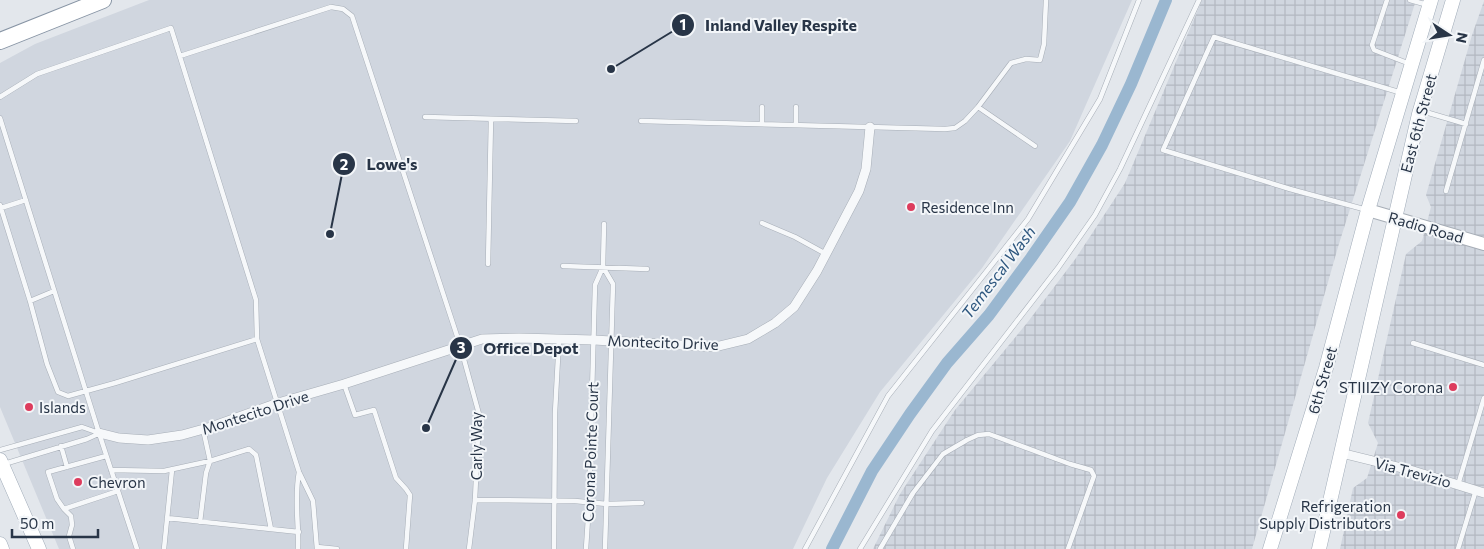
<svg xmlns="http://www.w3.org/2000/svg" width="1484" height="549" font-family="Commissioner,sans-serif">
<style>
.built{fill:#d0d6df}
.industrial{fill:url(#industrial-grid)}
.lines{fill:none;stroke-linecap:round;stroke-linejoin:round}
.canal{stroke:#9ab7d0;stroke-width:12}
.lane-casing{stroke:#a7aeb7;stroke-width:5.5}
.street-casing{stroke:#a7aeb7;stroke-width:10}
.secondary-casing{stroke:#a7aeb7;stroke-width:14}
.primary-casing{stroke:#a1acb9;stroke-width:15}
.highway-casing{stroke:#8895a5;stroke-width:18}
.lane{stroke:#f6f8fa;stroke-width:4.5}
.street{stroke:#f6f8fa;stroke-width:9}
.secondary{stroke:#fff;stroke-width:12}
.primary{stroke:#fff;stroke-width:14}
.highway{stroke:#fff;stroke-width:16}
.poi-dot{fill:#dd3c5d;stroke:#f3f6f9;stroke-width:2}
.labels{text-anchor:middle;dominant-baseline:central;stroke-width:4;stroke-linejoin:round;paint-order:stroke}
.street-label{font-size:15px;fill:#283547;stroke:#f3f6f9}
.poi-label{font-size:15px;fill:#283547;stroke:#f3f6f9;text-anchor:start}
.water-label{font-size:16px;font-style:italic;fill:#2e577f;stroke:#f3f6f9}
.leader{fill:none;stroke:#283547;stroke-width:2}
.callout-dot{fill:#283547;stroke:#f3f6f9;stroke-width:2}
.mark-label{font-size:15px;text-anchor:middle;font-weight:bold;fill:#fff}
.callout-label{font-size:16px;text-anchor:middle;font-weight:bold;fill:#283547;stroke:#f3f6f9;stroke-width:4;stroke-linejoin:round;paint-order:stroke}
</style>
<defs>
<pattern id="industrial-grid" width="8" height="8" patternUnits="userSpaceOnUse" patternTransform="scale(1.25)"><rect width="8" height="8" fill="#d0d6df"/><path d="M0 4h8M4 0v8" fill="none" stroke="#b3b8c1"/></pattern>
</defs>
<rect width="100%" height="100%" fill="#e3e7ec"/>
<path class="built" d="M149,0H1132L1070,141L982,268L880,392L827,478L793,549H59L0,407V63L35,44Z"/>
<path class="industrial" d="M1202,0H1416L1338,247L1252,549H873L900,494L955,410L1027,323L1076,258L1125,183Z
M1484,1V549H1340L1353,488L1367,478L1378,443L1368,423L1406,254L1422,241L1431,207L1426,195L1472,35Z"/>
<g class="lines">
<path class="canal" d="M832,549L872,471L910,414L947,363L989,315L1031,258L1070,202L1102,145L1131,84L1166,0"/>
<g class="lane-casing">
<path id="lane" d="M1387,0L1372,45L1374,50L1410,64
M1410,0L1428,5
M180,56L331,7L343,9L352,16L460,345L479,414L475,500L469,549
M0,97L37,74L171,28L256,300L257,339L299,472L313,501L317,549
M978,107L1035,146
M1422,111L1466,124
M425,117L576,121
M0,118L99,433L137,549
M641,121L945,129L955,128L965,121L978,107L1011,63L1026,59L1040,60L1044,44L1046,0
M762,124V107
M796,125V107
M1446,191L1484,60
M0,205L30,301L47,364L58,392L68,396L115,383L257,339
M1,208L26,200
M1367,210L1290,189L1163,150L1214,37L1402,93
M762,223L795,237L826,254
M604,224L603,267L613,284L605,549
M488,264L491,119
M563,266L647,269
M30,301L54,291
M1413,343L1484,365
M344,384L355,415L374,410L396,478L406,489L410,495L406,549
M61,446L67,467
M0,450L82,427L99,433
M106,456L48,472L57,499L64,509L118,491
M4,464L87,439L98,434
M111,470L164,471L210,461L249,449L256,455L271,529
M1458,485L1484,398
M475,500L575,501L607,504L642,503
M64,509L71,516L72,525L69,536L73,549
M167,518L299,532
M200,522L206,473L210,461L203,429
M317,547L337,549
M164,549L172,470
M298,549C299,523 294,498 299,472
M554,549L555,413L559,339
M586,549L589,503L595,285L603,267
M805,549L888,396L1028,219L1100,99L1139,0
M860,549L932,431L1058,268L1095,215L1120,169L1199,0
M880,549L913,493L943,454L967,440L978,435L989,434L1070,464L1091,470L1094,476L1068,549
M1458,549L1476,490"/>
</g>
<g class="street-casing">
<path id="street" d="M99,433L119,438L148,440L182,435L211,427L278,403L344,384L482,339L519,338L594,340L715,347L748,339L775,323L794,307L817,271L859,191L866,169L870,127
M1341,453L1410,470L1484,493"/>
</g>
<g class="secondary-casing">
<path id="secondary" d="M1368,210L1484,244"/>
</g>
<g class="primary-casing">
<path id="primary" d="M0,460L39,549
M0,544L2,549
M1270,549L1326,368L1368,210L1431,0
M1319,549L1419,114L1453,0"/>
</g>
<g class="highway-casing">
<path id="highway" d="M0,41L103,0"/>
</g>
<use href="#lane" class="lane"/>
<use href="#street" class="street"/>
<use href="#secondary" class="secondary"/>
<use href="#primary" class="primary"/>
<use href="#highway" class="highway"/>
</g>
<g class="poi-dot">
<circle cx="911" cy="207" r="5"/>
<circle cx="1453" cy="387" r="5"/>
<circle cx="29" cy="407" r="5"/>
<circle cx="78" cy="482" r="5"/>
<circle cx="1401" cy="515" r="5"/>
</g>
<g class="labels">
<g class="street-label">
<text transform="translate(1418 123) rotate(-75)">East 6th Street</text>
<text transform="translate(1426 227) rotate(16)">Radio Road</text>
<text transform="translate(663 342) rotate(2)">Montecito Drive</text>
<text transform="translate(1322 380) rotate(-74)">6th Street</text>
<text transform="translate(255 412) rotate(-18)">Montecito Drive</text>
<text transform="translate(476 446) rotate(-90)">Carly Way</text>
<text transform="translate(590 452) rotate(-88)">Corona Pointe Court</text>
<text transform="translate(1413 472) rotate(15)">Via Trevizio</text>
</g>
<g class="poi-label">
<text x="921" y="207">Residence Inn</text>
<text x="1443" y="387" text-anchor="end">STIIIZY Corona</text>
<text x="39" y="407">Islands</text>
<text x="88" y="482">Chevron</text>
<text x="1391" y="506" text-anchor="end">Refrigeration<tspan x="1391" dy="17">Supply Distributors</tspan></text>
</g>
<g class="water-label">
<text transform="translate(998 272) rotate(-53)">Temescal Wash</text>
</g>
</g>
<path class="leader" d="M611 69L683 25M330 234L344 164M426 428L461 348"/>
<g class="callout-dot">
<circle cx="611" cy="69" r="5"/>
<circle cx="330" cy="234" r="5"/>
<circle cx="426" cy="428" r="5"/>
<circle cx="683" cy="25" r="12"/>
<circle cx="344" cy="164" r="12"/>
<circle cx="461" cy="348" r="12"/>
</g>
<g class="mark-label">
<text x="683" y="30">1</text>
<text x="344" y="170">2</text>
<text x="461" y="353">3</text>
</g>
<g class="callout-label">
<text x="781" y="31">Inland Valley Respite</text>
<text x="392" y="170">Lowe's</text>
<text x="531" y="354">Office Depot</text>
</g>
<g transform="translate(1449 35) rotate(102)" stroke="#f3f6f9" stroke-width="4" paint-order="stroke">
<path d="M0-4L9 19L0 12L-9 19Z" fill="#283547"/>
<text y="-8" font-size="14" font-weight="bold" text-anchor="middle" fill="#283547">N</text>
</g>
<path d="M12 529v8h86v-8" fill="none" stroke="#283547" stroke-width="2.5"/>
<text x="20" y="529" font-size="15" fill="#283547" stroke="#f3f6f9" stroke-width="4" paint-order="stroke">50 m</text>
</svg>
